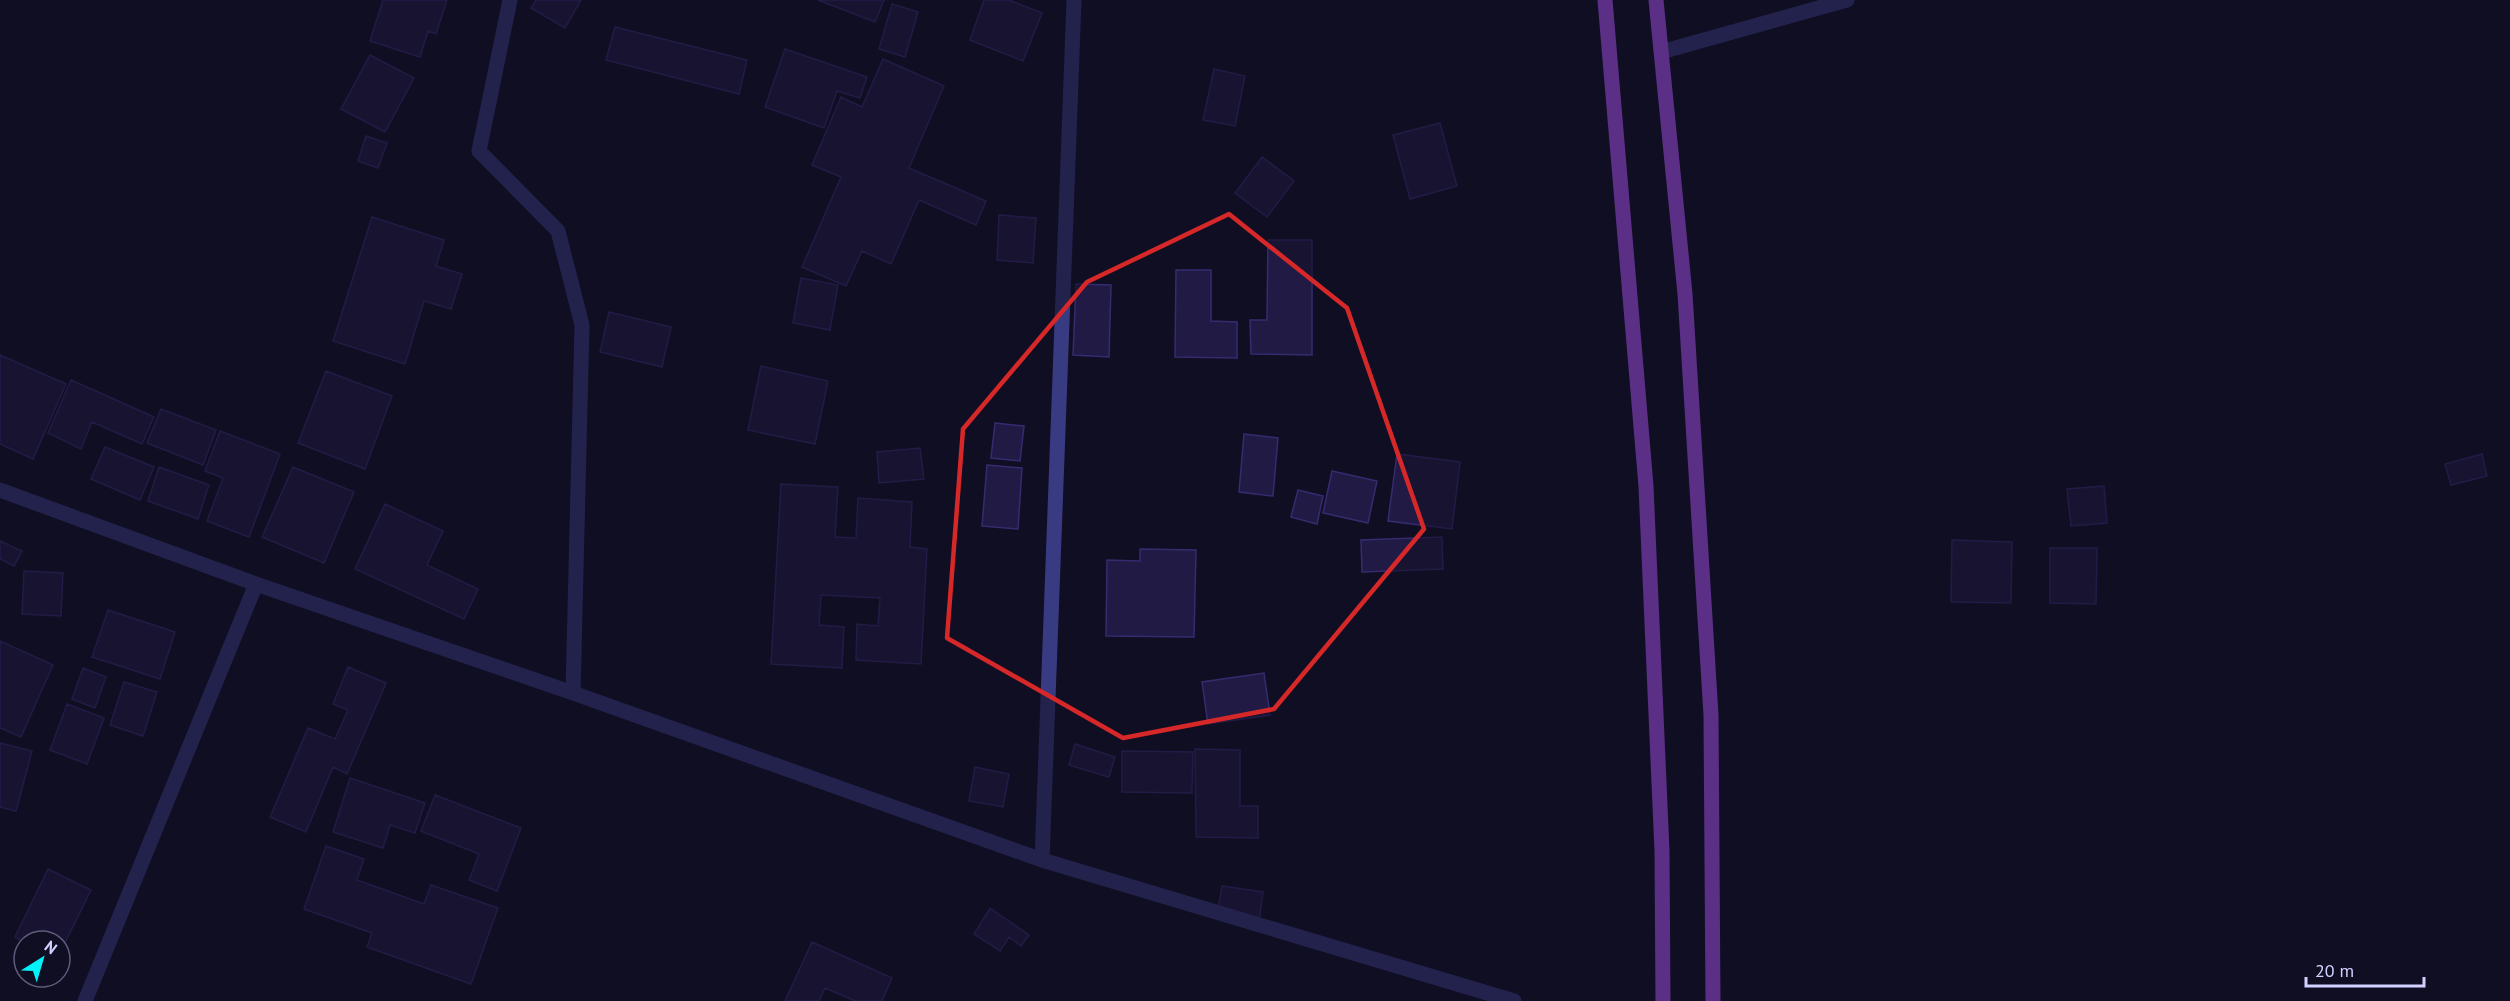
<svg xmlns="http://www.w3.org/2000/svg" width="2510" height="1001" font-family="'PT Sans',sans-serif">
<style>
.building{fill:#201a44;stroke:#352c70;stroke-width:1.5}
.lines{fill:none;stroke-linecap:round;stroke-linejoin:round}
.street{stroke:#393b82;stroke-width:15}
.primary{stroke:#b558ff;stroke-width:15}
.marked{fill:none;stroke:#d62828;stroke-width:4.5;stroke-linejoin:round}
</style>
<rect width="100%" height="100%" fill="#100e23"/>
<path class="building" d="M383,0H447L436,34L428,31L420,57L370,41Z
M536,0H581L565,28L531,8Z
M818,0H884L875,22Z
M984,0H1009L1042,13L1023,61L970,40Z
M892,4L918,12L905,57L879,49Z
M615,27L747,60L739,94L606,60Z
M785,49L867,77L860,98L837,91L824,128L765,107Z
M370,55L414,78L385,132L341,109Z
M883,59L944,86L909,168L986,201L976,225L919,200L891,264L862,251L846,286L802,267L841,177L812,165L841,97L862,107Z
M1214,69L1245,76L1235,126L1203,120Z
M1440,123L1457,186L1410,199L1393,135Z
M366,136L387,143L378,168L358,161Z
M1262,157L1294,181L1267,217L1235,193Z
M999,215L1036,218L1033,263L997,260Z
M372,217L444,240L436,266L462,274L451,309L424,301L405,364L333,341Z
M1268,240H1312V355L1251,354L1250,320H1267Z
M1176,270H1211V321L1237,322V358L1175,357Z
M801,278L838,285L830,330L793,323Z
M1076,284L1111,285L1109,357L1073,355Z
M609,312L671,327L662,367L600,352Z
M0,355L66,384L33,459L0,444Z
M761,366L828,381L815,444L748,430Z
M326,371L392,396L365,469L298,443Z
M71,380L154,417L142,444L92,422L81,449L48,433Z
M161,409L216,430L203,465L147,443Z
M995,423L1024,426L1020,461L991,458Z
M220,431L280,454L249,537L207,521L223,478L205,471Z
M1244,434L1278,438L1273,496L1239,492Z
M105,447L154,467L140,500L91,479Z
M920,448L924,479L879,483L877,452Z
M1397,454L1460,462L1452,529L1388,521Z
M2482,454L2487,476L2451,485L2445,464Z
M987,465L1022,468L1018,529L982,526Z
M159,467L209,485L198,519L148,501Z
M293,467L354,492L324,563L262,537Z
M1332,471L1377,481L1368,523L1323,513Z
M781,484L838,487L835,537L856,538L858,498L912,502L910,547L927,549L921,664L856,660L857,624L878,626L880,598L821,595L819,625L844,627L842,668L771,664Z
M2104,486L2107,523L2071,526L2067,489Z
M1298,490L1323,496L1317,524L1291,517Z
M385,504L443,531L427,565L478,589L464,619L355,569Z
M1442,537L1443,569L1362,572L1361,540Z
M1952,540L2012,542L2011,603L1951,602Z
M0,541L22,551L14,566L0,559Z
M2050,548H2097L2096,604L2050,603Z
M1140,549L1196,550L1194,637L1106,636L1107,560L1140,561Z
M24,571L63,573L61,616L22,614Z
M108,610L175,632L160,679L92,657Z
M0,641L53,665L21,737L0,728Z
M348,667L386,683L347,774L333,767L306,832L270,817L308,728L335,739L348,710L333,704Z
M83,668L106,677L95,708L72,699Z
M1264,673L1270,715L1208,724L1202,682Z
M124,682L157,692L143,736L110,725Z
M67,704L104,718L87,764L50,750Z
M0,743L32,751L16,811L0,807Z
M1075,744L1115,757L1109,777L1069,765Z
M1195,749L1240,750V806H1258V838L1196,837Z
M1122,751L1193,752L1192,793L1122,792Z
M975,767L1009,774L1003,807L969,801Z
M350,778L425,803L415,833L390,825L383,848L333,832Z
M435,795L521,828L497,891L469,880L479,854L421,831Z
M326,846L364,859L357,880L424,904L431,885L498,908L471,984L367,947L372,933L304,909Z
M48,869L91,890L60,953V941L24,942L15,937Z
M1222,886L1263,892L1259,921L1217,914Z
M990,908L1029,935L1021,946L1009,937L1000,951L974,934Z
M812,942L892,978L882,1001H855L825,988L819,1001H785Z"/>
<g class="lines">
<path class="street" d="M510,0L479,151L558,231L582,325L573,693
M1661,52L1847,0
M0,490L256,584L573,693L1042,860L1514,1001
M1042,860L1074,0
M85,1001L256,584"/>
<path class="primary" d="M1605,0L1646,486L1662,851L1663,1001
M1656,0L1685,294L1711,715L1713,1001"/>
</g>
<path d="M0 0H2510V1001H0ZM1229,214L1347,308L1424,529L1274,709L1123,738L947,638L963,429L1087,282Z" fill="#100e23" fill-opacity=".55" fill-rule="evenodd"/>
<path class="marked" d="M1229,214L1347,308L1424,529L1274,709L1123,738L947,638L963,429L1087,282Z"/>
<g transform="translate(42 959) rotate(37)"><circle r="28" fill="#100e23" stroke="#5e5c7b" stroke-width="1.5"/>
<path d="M0-4.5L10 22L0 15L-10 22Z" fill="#01f2fb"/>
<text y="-9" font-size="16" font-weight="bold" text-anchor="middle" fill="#d3d1ff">N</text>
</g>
<path d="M2306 977v9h118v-9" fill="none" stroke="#d3d1ff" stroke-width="3"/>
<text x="2315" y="977" font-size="18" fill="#d3d1ff" stroke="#100e23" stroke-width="4.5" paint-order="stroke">20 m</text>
</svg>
